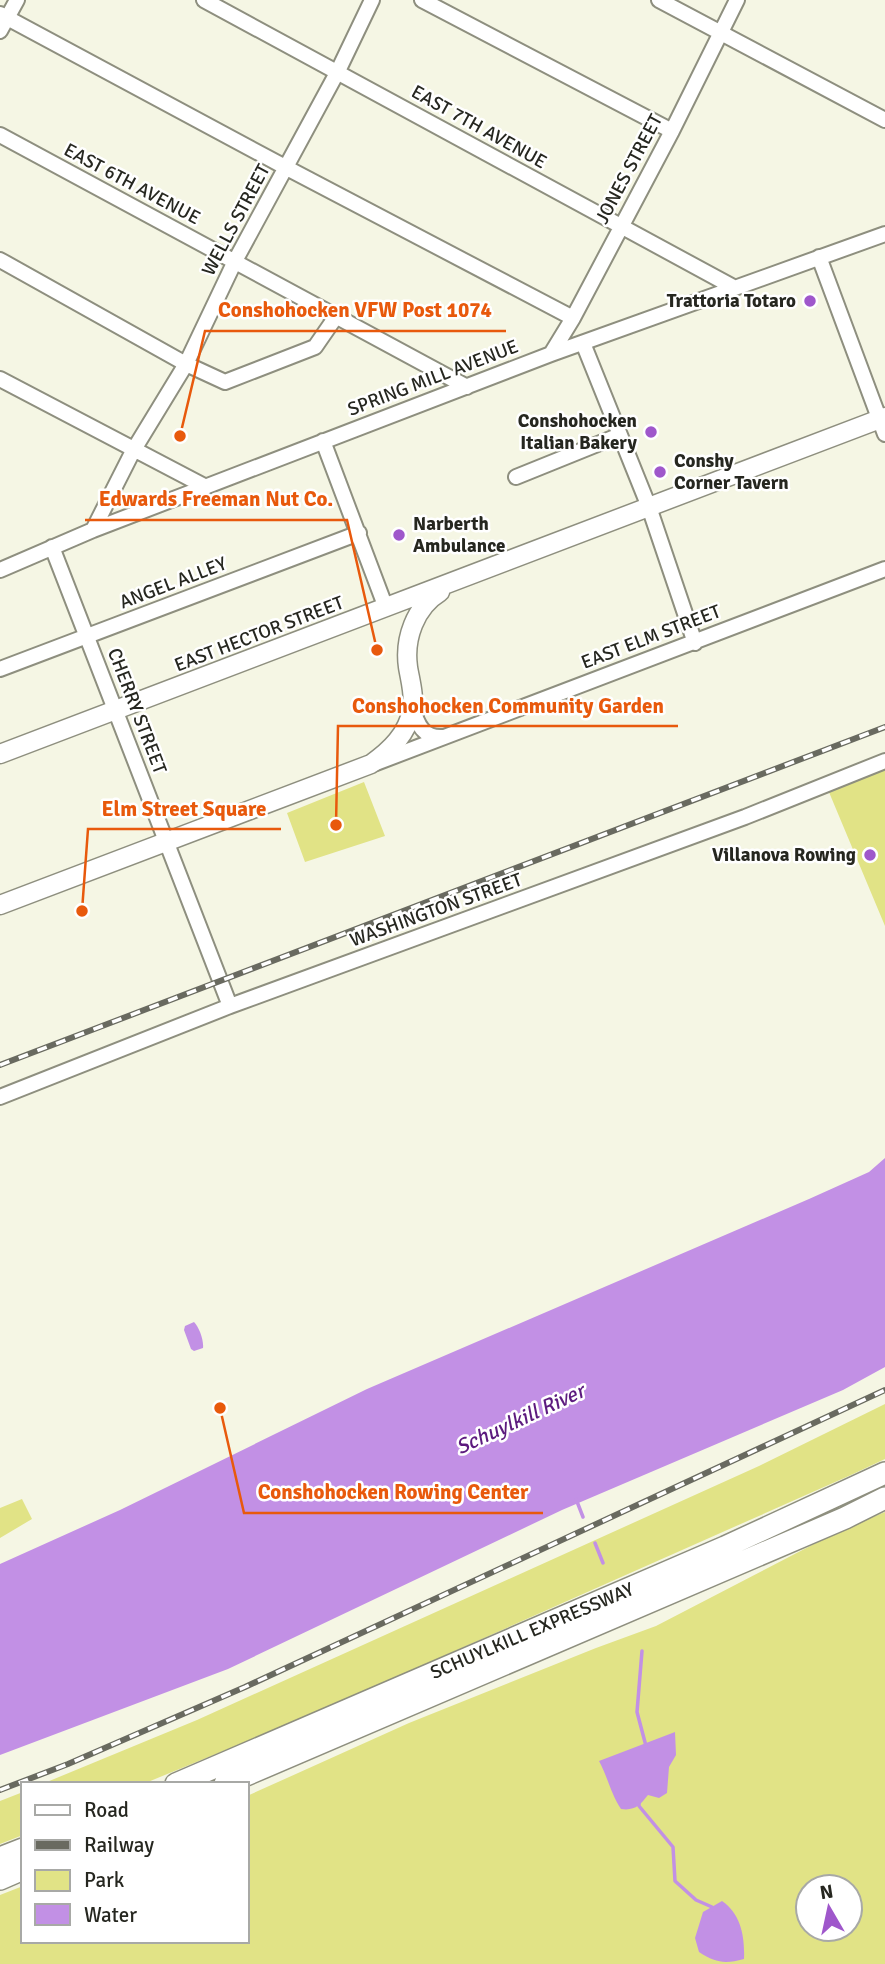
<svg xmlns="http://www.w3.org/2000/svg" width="885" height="1964" font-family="Signika,sans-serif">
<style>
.green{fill:#e1e386;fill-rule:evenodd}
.water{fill:#c290e5}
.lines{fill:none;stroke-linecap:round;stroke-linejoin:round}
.stream{stroke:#c290e5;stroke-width:3.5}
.minor-casing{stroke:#8e8f7f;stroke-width:18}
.major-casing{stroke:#8e8f7f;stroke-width:21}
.highway-casing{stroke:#8e8f7f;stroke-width:24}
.minor{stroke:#fff;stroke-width:14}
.major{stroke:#fff;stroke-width:18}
.highway{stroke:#fff;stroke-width:21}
.rail-casing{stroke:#696a60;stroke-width:6}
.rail{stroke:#fff;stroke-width:3.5;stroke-dasharray:10;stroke-linecap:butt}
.poi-dot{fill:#9f57cb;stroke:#fff;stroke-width:2.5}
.labels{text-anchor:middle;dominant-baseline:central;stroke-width:5;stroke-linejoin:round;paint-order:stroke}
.street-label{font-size:19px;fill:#262720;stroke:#fff}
.poi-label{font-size:19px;font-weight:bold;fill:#262720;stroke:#fff;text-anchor:end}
.water-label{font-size:21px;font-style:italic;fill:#5c1a7e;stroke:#fff}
.leader{fill:none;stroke:#e8590c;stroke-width:2.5}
.callout-dot{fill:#e8590c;stroke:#fff;stroke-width:2.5}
.callout-label{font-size:21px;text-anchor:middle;font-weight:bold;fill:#e8590c;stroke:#fff;stroke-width:5;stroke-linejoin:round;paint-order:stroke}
</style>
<rect width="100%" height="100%" fill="#f5f6e4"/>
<path class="green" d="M885,761V926L826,785Z
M364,782L385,836L305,862L287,813Z
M885,1404V1459L851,1475L313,1714L143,1784H42L197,1720L759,1466Z
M22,1499L32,1519L0,1538V1508Z
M885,1512V1964H0V1895L23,1886V1941H247V1796L409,1723L596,1648L656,1626L841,1530ZM808,1887H850V1929H808Z
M23,1792V1835L0,1844V1801Z"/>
<path class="water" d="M885,1158V1367L843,1390L562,1510L228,1669L0,1755V1564L120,1510L367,1389L809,1199L869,1172Z
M194,1322C199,1327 204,1340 203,1348L194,1351L191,1349L184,1330L185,1326Z
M675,1732L676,1755L669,1767L667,1793L659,1798L648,1795C640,1805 635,1811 621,1809C611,1794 608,1778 599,1761Z
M722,1901C741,1914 745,1937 744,1959C725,1964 716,1963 699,1952L695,1938L703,1912Z"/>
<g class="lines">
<path class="stream" d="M576,1499L583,1517
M595,1543L603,1563
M642,1651L637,1712L646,1746
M639,1802V1806L673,1847L675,1881L696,1900L712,1907V1910"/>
<g class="minor-casing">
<path id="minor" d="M204,0L735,288
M422,0L672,131
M659,0L885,120
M0,14L285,167L573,318
M0,31L17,0
M0,135L467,387
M819,257L885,434
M0,260L186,364L225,382L315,347L335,318
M583,343L649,507L695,643
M551,354L573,318L672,131L737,0
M0,379L206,487
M323,441L386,608
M516,477L620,435
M93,530L133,451L186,364L235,261L338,71L372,0
M52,547L230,1006
M0,570L93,530L551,354L885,234
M0,669L359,533
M413,708C417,725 424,738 442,737
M376,763L885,569
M0,1097L230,1006L745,817L885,761"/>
</g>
<g class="major-casing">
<path id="major" d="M0,754L885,417
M0,905L371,764C391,750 407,734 412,710C415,696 410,680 408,667C404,639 415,607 440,592"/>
</g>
<g class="highway-casing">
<path id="highway" d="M176,1784L725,1547L885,1473
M225,1784L845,1518L885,1498
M0,1858L23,1849
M0,1879L23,1869"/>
</g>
<use href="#minor" class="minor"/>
<use href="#major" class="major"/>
<use href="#highway" class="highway"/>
<g class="rail-casing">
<path id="rail" d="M0,1065L885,727
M0,1790L68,1764L245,1687L885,1390"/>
</g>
<use href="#rail" class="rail"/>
</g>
<g class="poi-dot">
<circle cx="810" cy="301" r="7"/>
<circle cx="651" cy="432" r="7"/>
<circle cx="660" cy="472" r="7"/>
<circle cx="399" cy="535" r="7"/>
<circle cx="870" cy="855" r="7"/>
</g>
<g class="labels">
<g class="street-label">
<text transform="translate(479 127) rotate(29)">EAST 7TH AVENUE</text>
<text transform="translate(629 169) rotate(-62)">JONES STREET</text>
<text transform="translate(132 184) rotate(28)">EAST 6TH AVENUE</text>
<text transform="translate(236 220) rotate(-62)">WELLS STREET</text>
<text transform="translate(433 378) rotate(-21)">SPRING MILL AVENUE</text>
<text transform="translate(173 583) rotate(-21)">ANGEL ALLEY</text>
<text transform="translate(259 634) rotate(-21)">EAST HECTOR STREET</text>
<text transform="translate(651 637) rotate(-21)">EAST ELM STREET</text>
<text transform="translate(137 711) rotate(69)">CHERRY STREET</text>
<text transform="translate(436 910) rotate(-20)">WASHINGTON STREET</text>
<text transform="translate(532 1631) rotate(-23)">SCHUYLKILL EXPRESSWAY</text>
</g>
<g class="poi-label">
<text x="796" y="301">Trattoria Totaro</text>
<text x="637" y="421">Conshohocken<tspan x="637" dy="22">Italian Bakery</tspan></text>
<text x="674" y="461" text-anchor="start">Conshy<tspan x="674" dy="22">Corner Tavern</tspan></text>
<text x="413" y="524" text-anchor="start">Narberth<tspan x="413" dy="22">Ambulance</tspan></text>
<text x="856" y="855">Villanova Rowing</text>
</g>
<g class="water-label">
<text transform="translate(520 1419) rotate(-25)">Schuylkill River</text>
</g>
</g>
<path class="leader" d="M180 436L205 331H506M377 650L347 520H85M336 825L338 726H678M82 911L88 829H281M220 1408L244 1513H543"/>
<g class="callout-dot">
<circle cx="180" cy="436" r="7"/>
<circle cx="377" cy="650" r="7"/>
<circle cx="336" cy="825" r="7"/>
<circle cx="82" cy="911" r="7"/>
<circle cx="220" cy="1408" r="7"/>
</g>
<g class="callout-label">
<text x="355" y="317">Conshohocken VFW Post 1074</text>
<text x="216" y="506">Edwards Freeman Nut Co.</text>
<text x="508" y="713">Conshohocken Community Garden</text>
<text x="184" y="816">Elm Street Square</text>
<text x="393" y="1499">Conshohocken Rowing Center</text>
</g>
<rect x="21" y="1782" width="228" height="161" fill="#ffffff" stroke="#a8a9a6" stroke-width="2"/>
<rect x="35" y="1805" width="35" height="10" fill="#ffffff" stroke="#a8a9a6" stroke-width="2"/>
<text x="84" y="1817" font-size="21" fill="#262720">Road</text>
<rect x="35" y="1840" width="35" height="10" fill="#696a60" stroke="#a8a9a6" stroke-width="2"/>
<text x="84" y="1852" font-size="21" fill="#262720">Railway</text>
<rect x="35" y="1870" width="35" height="21" fill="#e1e386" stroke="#a8a9a6" stroke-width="2"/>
<text x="84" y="1887" font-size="21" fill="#262720">Park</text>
<rect x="35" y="1904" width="35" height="21" fill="#c290e5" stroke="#a8a9a6" stroke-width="2"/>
<text x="84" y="1922" font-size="21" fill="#262720">Water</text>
<g transform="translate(829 1908) rotate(351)"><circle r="33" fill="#ffffff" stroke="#a8a9a6" stroke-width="2"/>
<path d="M0-5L12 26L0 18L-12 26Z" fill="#9f57cb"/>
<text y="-10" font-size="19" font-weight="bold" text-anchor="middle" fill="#262720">N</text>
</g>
</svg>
